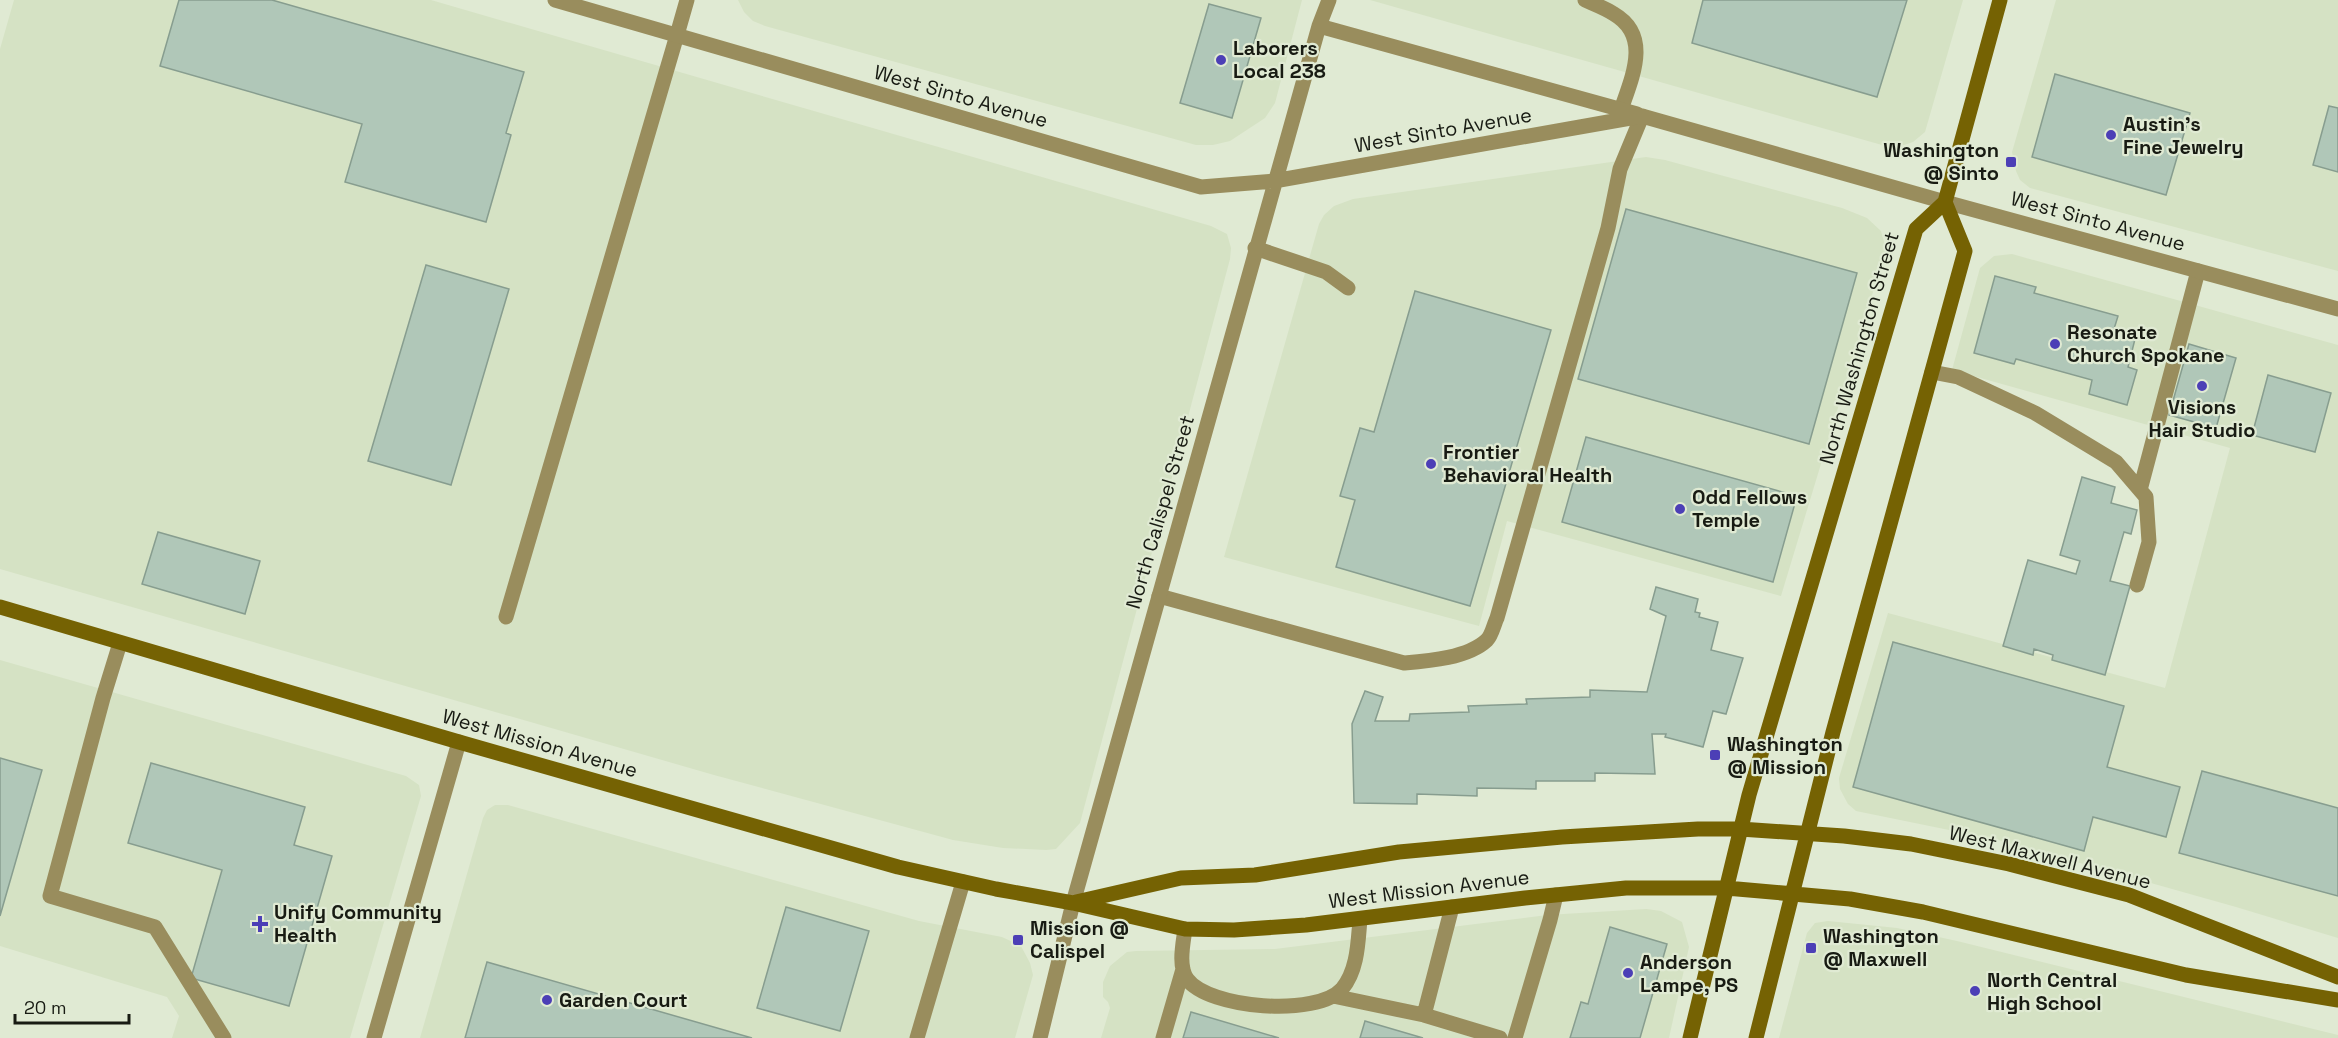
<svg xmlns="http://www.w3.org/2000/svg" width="2338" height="1038" font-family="'Space Grotesk',sans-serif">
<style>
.built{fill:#d5e2c4}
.building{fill:#b0c7b8;stroke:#879d8f;stroke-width:1.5}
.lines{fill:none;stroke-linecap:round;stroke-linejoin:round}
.lane{stroke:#998d5d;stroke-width:15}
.street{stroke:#998d5d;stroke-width:15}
.secondary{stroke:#756203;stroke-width:15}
.poi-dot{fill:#4c3fb6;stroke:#e0ead3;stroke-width:2}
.labels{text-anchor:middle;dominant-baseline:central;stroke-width:4.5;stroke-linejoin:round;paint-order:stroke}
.poi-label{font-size:20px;font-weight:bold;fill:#181b13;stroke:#e0ead3;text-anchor:start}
.street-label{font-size:20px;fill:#181b13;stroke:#e0ead3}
</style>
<rect width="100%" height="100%" fill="#e0ead3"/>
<path class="built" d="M14,0H431L1211,226L1227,234L1231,248L1230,259L1080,823L1056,849L1046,850L1003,848L953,840L714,775L0,569V49Z
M738,0H1302L1275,103L1265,118L1230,141L1213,145H1196L765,26L753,21L744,12Z
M1370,0H1963L1925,132L1913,142L1898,147L1882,145Z
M2056,0H2338V271L2030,188L2020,180L2016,171L2012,152Z
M1646,157L1665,160L1842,208L1867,218L1881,231L1886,249L1781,596L1507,521L1479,626L1224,557L1319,224L1324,215L1334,206L1353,199Z
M2012,254L2338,345V938L2236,907L1998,840L1856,811L1848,804L1840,789L1839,778L1888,613L2165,688L2230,448L1952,370L1980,268L1994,256Z
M0,660L406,776L419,785L421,796L350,1038H172L179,1016L167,997L0,946Z
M495,805H508L919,921L1002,937L1021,946L1030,963L1033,975L1015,1038H420L483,818L487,810Z
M1646,909L1661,911L1682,922L1689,947L1669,1038H1101L1110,1008L1108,1002L1103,997V982L1110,966L1127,952L1136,951L1275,949L1547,915Z
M1828,921L1897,928L1957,941L2338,1035V1038H1779L1807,933L1815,923Z"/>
<path class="building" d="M179,0H272L524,72L506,133L511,135L486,222L345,182L362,124L160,66Z
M1703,0H1907L1877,97L1692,43Z
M1209,4L1261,18L1232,118L1180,103Z
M2055,74L2190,113L2166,195L2032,157Z
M2329,106L2338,108V172L2313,165Z
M1626,209L1857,273L1809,444L1578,379Z
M426,265L509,289L451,485L368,461Z
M1995,276L2036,287L2034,293L2118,316L2114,329L2136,335L2128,367L2137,370L2127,405L2089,394L2092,380L2016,359L2014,364L1974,353Z
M1415,291L1551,330L1470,606L1336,567L1355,500L1340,496L1360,428L1374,432Z
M2189,344L2236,358L2216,428L2169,415Z
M2268,375L2331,393L2315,452L2252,435Z
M1586,437L1797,496L1773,582L1562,522Z
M2082,477L2115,487L2111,503L2137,510L2131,534L2124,532L2110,581L2130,586L2105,675L2052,660L2053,655L2034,649L2033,655L2003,646L2028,560L2076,574L2080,561L2060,555Z
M158,532L260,561L245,614L142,584Z
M1656,587L1698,599L1695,612L1700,613L1699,617L1718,622L1711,650L1743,658L1726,714L1713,711L1703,747L1665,737L1666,734H1652L1655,774L1595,773V781H1536V789L1477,788V796L1417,794V804L1354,803L1352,724L1365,691L1383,697L1375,721H1409L1410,714L1469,712L1468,706L1527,704L1526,699L1590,697V690L1647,692L1666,616L1650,609Z
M1893,642L2124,706L2107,767L2180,787L2166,837L2093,817L2084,851L1853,787Z
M0,758L42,770L0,916Z
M151,763L305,807L294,845L332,856L289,1006L191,978L222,870L128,843Z
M2202,771L2338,808V896L2179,853Z
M786,907L869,931L840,1031L757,1008Z
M1610,927L1667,944L1640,1038H1570L1581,1002L1588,1004Z
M487,962L752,1038H465Z
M1191,1012L1279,1038H1183Z
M1365,1021L1423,1038H1360Z"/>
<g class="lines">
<path class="lane" d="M1585,0C1594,4 1605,8 1614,14C1655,38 1628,85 1618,119
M1255,248L1326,272L1348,288
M1932,372L1958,377L2035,413L2116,462L2146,497L2149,542L2137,585
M2140,490L2198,271
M1159,596L1404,663C1429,661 1468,658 1487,640C1492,635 1494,624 1497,618L1608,228L1620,169L1642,116
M506,617L677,35
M120,643L103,698L50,896L155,927L224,1038
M1452,907L1424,1015L1500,1038
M1185,929C1183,944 1178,966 1187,979C1209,1009 1317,1017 1342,989C1358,970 1358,941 1360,919
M1333,996L1424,1015
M917,1038L963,882
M1163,1038L1183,969
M1515,1038L1550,920L1556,895"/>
<path class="street" d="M555,0L1201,187L1274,181L1642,116L1945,202L2338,309
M1319,26L1637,114
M677,35L687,0
M374,1038L459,742
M1040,1038L1073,903L1319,26L1329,0"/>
<path class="secondary" d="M0,607L459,742L898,867L996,889L1073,903L1185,929L1234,930L1306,925L1525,898L1626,888H1726L1850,899L1923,912L2186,975L2338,1000
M1076,902L1181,878L1255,875L1399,852L1562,837L1698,829H1740L1844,836L1911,844L2009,864L2129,895L2338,977
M1690,1038L1749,795L1916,229L1945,202L2000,0
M1756,1038L1833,732L1965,251L1945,202"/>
</g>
<g class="poi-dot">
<circle cx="1221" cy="60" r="6"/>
<circle cx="2111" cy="135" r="6"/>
<rect x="2005" y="156" width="12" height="12" rx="3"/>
<circle cx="2055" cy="344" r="6"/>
<circle cx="2202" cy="386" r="6"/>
<circle cx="1431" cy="464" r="6"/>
<circle cx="1680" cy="509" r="6"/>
<rect x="1709" y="749" width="12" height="12" rx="3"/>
<path d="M257 915h6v6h6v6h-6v6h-6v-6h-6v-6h6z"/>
<rect x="1012" y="934" width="12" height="12" rx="3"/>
<rect x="1805" y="942" width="12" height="12" rx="3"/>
<circle cx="1628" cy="973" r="6"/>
<circle cx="1975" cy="991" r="6"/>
<circle cx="547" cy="1000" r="6"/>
</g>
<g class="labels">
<g class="poi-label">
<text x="1233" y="48">Laborers<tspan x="1233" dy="23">Local 238</tspan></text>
<text x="2123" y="124">Austin's<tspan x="2123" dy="23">Fine Jewelry</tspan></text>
<text x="1999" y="150" text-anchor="end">Washington<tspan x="1999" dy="23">@ Sinto</tspan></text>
<text x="2067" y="332">Resonate<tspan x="2067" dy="23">Church Spokane</tspan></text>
<text x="2202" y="407" text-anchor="middle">Visions<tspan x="2202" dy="23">Hair Studio</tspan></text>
<text x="1443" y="452">Frontier<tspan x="1443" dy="23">Behavioral Health</tspan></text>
<text x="1692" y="497">Odd Fellows<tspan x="1692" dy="23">Temple</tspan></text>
<text x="1727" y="744">Washington<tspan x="1727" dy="23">@ Mission</tspan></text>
<text x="274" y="912">Unify Community<tspan x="274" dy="23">Health</tspan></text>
<text x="1030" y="928">Mission @<tspan x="1030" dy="23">Calispel</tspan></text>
<text x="1823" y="936">Washington<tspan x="1823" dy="23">@ Maxwell</tspan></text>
<text x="1640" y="962">Anderson<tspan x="1640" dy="23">Lampe, PS</tspan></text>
<text x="1987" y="980">North Central<tspan x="1987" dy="23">High School</tspan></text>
<text x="559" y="1000">Garden Court</text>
</g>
<g class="street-label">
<text transform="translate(961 96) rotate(16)">West Sinto Avenue</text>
<text transform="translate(1443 130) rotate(-10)">West Sinto Avenue</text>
<text transform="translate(2098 221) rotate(15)">West Sinto Avenue</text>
<text transform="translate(1859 348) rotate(-74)">North Washington Street</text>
<text transform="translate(1160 512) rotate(-74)">North Calispel Street</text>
<text transform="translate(540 743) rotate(16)">West Mission Avenue</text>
<text transform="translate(2050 857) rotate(14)">West Maxwell Avenue</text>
<text transform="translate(1429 889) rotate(-7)">West Mission Avenue</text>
</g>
</g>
<path d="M15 1014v9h114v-9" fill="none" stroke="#181b13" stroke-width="3"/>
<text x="24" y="1014" font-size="18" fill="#181b13" stroke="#e0ead3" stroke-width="4.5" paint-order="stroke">20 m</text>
</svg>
